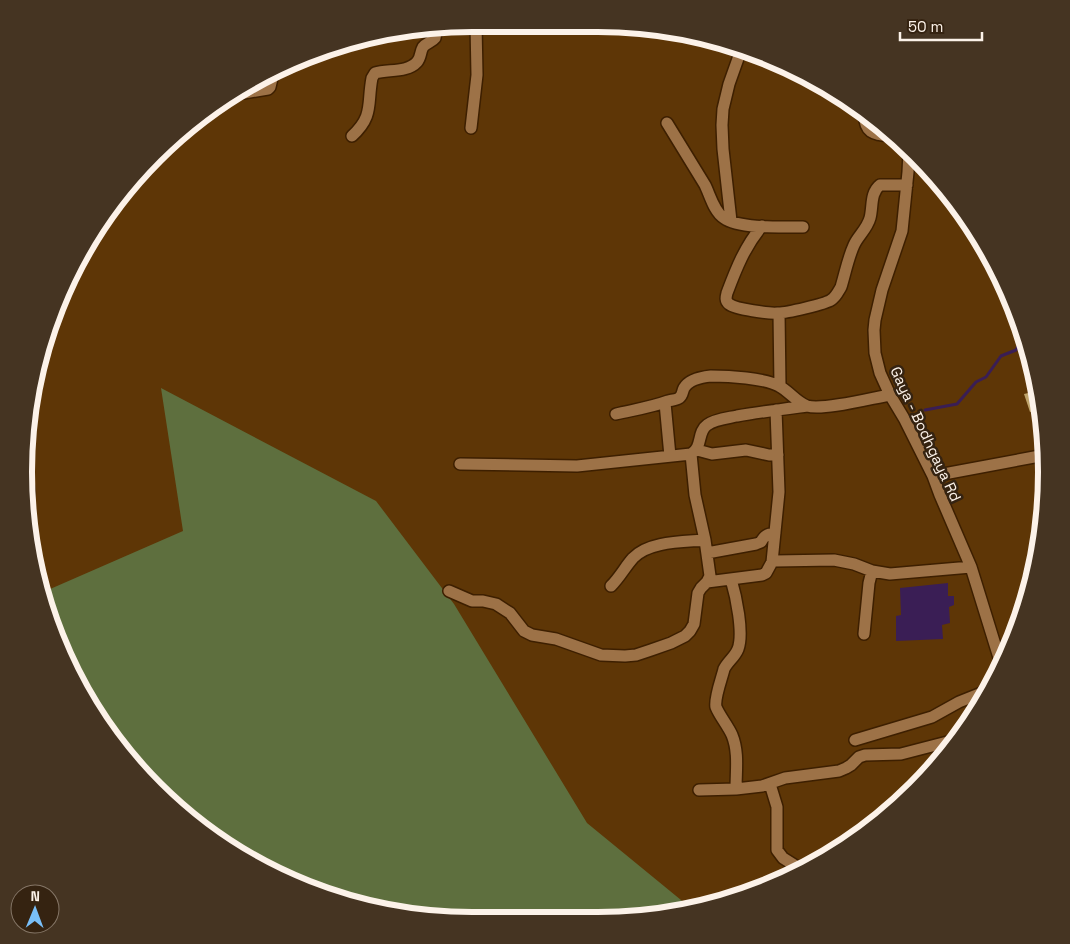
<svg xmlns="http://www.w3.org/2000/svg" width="1070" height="944" font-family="'Space Grotesk',sans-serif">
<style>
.green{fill:#5e6f3e}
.water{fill:#3a1e55}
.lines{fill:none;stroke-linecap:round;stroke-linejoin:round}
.stream{stroke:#3a1e55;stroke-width:3}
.building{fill:#bfa46c}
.minor-casing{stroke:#3d1f00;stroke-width:14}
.minor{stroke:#9d7247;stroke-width:11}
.labels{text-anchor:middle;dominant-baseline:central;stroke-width:5;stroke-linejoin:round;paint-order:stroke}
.street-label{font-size:15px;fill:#fcf2e9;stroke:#352311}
.rim{fill:none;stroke:#fcf2e9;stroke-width:6}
</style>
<rect width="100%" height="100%" fill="#5e3606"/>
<path class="green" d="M161,388L376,501L454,604L587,823L692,909L627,919H442L356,905L274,874L199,828L135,767L70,671L41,593L183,531Z"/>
<path class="water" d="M948,583V596H954V605L949,607L950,623L942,625L943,639L896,641V616L901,615L900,588Z"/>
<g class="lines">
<path class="stream" d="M925,410L957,404L976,382L986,377L1001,356L1016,350L1024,336"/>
</g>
<path class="building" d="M1037,391L1040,409L1030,412L1024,394Z"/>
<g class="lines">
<g class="minor-casing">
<path id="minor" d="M244,93L268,89L270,87L274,70
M864,113C865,136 875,134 894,136
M667,123C680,144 692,164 705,185C710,195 714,212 724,218C739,229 784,227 803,227
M471,128L477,75L476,24
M352,136C374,116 367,104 372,78L375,73C388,69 407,73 417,62C421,58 420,52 423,47C426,43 432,42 435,38L437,28
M909,152L908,172L902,231L882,290L875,320L874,330L875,353L880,373L890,395L905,420L933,476L940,495L971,567L1001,664
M731,221L723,149L722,125L723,109L729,84L740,53
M762,226C745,246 736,269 727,293C726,297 725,301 729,304C735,309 770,314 778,313C787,313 825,304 831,300C836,297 838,292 841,287C845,274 848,258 854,245C858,236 867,229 870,218C873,207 870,193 880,185H907
M779,313L780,386
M665,403L670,456
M616,414C633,410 652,407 668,401C672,400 676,400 679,398C683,395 682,392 684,388C689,379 702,377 711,376C729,376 764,378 779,386C789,391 796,402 807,406C823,411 872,398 890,395
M697,450L712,454L746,450L769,455H778
M460,464L577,466L691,454C703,447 697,432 707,425C715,419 728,418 737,416C760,412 784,409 807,406
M933,476L1045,455
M26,507C30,498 30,488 26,480
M707,553L756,544L761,542C764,536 767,534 775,533
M772,562L779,492L776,410
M731,579C736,596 744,633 738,649C735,657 728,661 724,669C722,678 714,698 716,707C719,715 728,726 732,735C739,752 736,771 736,789
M707,582L762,575L766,573L772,562L775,561L834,560L854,564L872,571L890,574L971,567
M611,586C620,577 625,567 633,558C649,541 683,542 705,540
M449,591L472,601H483L496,604L510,613L524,631L532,635L556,639L601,655L625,656L636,655L651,650L671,643L685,636L690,631L694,624L698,593L701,588L707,582L710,576L705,540L695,495L691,454
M864,634L869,583L872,571
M855,740L932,717L959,702L989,690
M770,784L777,807V850L783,858L802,870
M699,790L736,789L762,786L785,778L839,771L846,768L851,765L859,757L865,755L901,754L955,740"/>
</g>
<use href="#minor" class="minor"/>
</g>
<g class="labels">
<g class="street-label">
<text transform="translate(926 434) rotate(65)">Gaya - Bodhgaya Rd</text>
</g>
</g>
<path d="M0 0H1070V944H0ZM472 32H598A440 440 0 0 1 1038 472V472A440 440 0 0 1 598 912H472A440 440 0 0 1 32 472V472A440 440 0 0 1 472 32Z" fill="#453422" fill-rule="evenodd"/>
<path class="rim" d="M472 32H598A440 440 0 0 1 1038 472V472A440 440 0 0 1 598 912H472A440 440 0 0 1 32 472V472A440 440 0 0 1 472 32Z"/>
<g transform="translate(35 909) rotate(1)"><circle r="24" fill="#352311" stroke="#857667"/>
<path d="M0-4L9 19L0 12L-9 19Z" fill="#79bff8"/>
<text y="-8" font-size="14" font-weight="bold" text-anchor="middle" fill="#fcf2e9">N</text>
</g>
<path d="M900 32v8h82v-8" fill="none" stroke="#fcf2e9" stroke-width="2.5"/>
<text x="908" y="32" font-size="15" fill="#fcf2e9" stroke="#352311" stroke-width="4" paint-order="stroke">50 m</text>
</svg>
